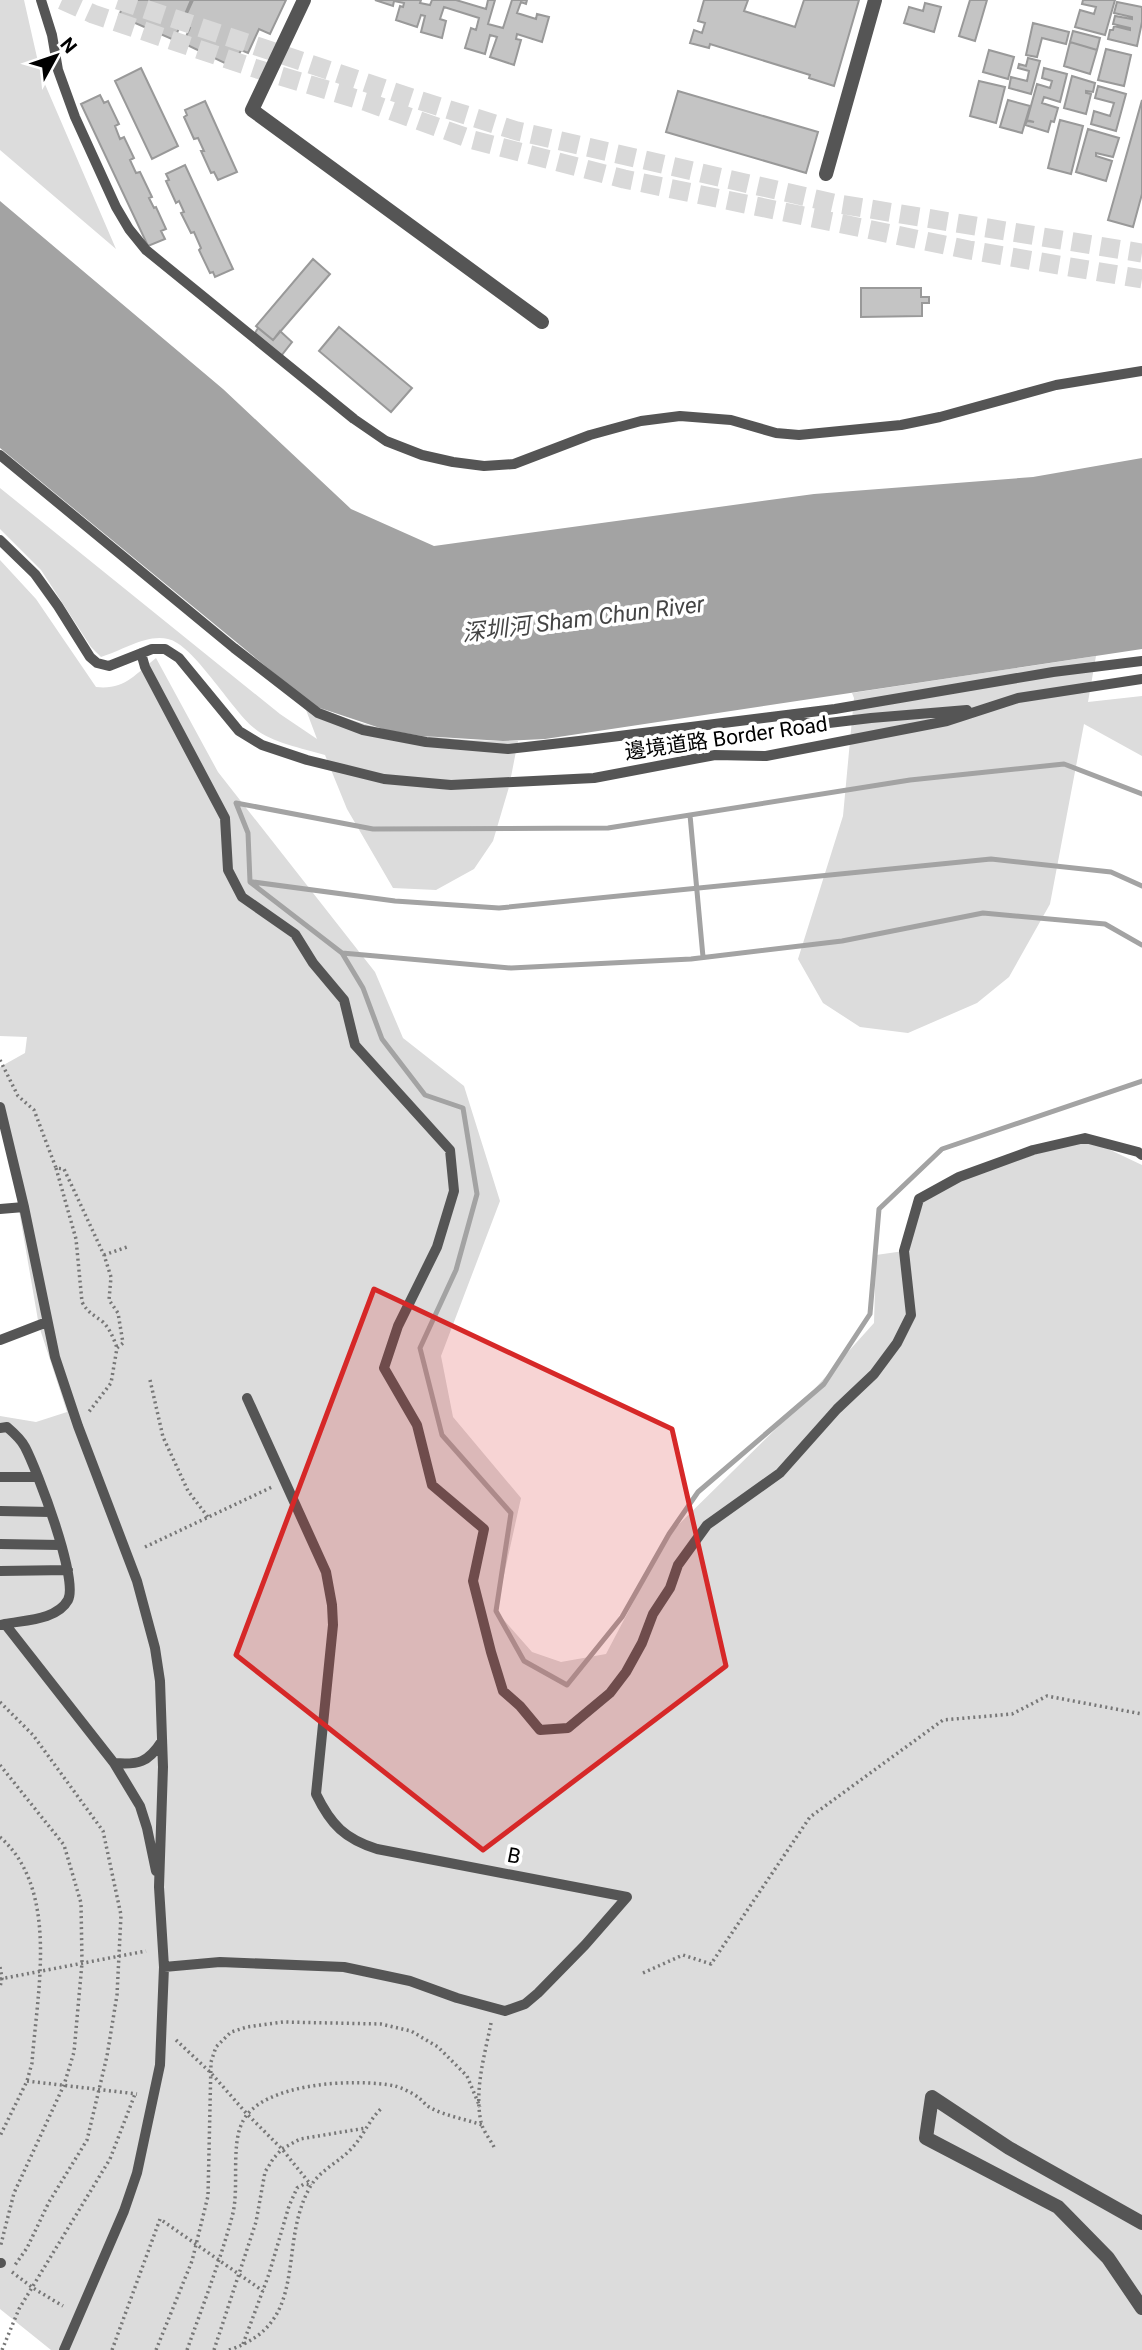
<svg xmlns="http://www.w3.org/2000/svg" width="1142" height="2350" font-family="Roboto,'Noto Sans SC',sans-serif">
<style>
.green{fill:#dcdcdc}
.water{fill:#a3a3a3}
.lines{fill:none;stroke-linecap:round;stroke-linejoin:round}
.stream{stroke:#a3a3a3;stroke-width:5}
.building{fill:#c4c4c4;stroke:#999;stroke-width:2}
.trunk-tunnel{stroke:#d9d9d9;stroke-width:19;stroke-dasharray:19 10;stroke-linecap:butt}
.path{stroke:#777;stroke-width:3.5;stroke-dasharray:2 3.5;stroke-linecap:butt}
.service{stroke:#555;stroke-width:10}
.minor{stroke:#555;stroke-width:14}
.marked{fill:#d62828;fill-opacity:0.2;stroke:#d62828;stroke-width:5;stroke-linejoin:round}
.labels{text-anchor:middle;dominant-baseline:central;stroke-width:7;stroke-linejoin:round;paint-order:stroke}
.street-label{font-size:21px;fill:#000;stroke:#fff}
.water-label{font-size:23px;font-style:italic;fill:#444;stroke:#fff}
</style>
<rect width="100%" height="100%" fill="#fff"/>
<path class="green" d="M0,0H24L41,75L116,249L0,150Z
M0,488L280,714L317,739L300,694C347,733 458,742 518,741L509,787L493,841L474,869L436,890L393,888L347,809L325,755C302,748 272,743 254,728C231,709 193,644 168,639C146,634 122,651 101,657L91,647L41,570L0,529Z
M0,560L36,599L96,687C125,690 134,675 156,658L218,772L375,972L403,1038L464,1086L500,1201L441,1356L453,1417L521,1498L496,1611L532,1652L561,1662L606,1654L669,1534L801,1404L874,1323L876,1255L904,1251L919,1199L949,1183L1085,1138L1142,1165V2350H51L0,2309V1416L36,1422L67,1412L39,1326L0,1100V1067L25,1053L27,1037L0,1036Z
M1096,656L1088,702L1142,696V756L1084,724L1050,904L1009,977L977,1003L908,1033L860,1027L823,1003L798,959L843,816L854,698L852,693Z"/>
<path class="water" d="M0,201L223,389L351,509L434,546L814,494L1033,477L1142,458V649L545,739L503,741L422,736L386,730L314,706L0,448Z"/>
<g class="lines">
<path class="stream" d="M1142,794L1064,764L910,780L608,828L373,829L236,803L248,833L250,882L342,953L363,988L382,1039L425,1095L463,1108L477,1194L456,1270L420,1348L442,1435L511,1513L496,1611L524,1661L567,1685L622,1617L669,1534L698,1492L824,1384L870,1314L879,1209L942,1149L1142,1081
M690,815L703,957
M253,882L395,901L499,908L991,859L1111,872L1142,886
M342,953L511,968L691,959L842,941L983,913L1105,924L1142,945"/>
</g>
<path class="building" d="M125,0H191L174,40L119,16Z
M193,0H286L270,34L259,29L248,53L241,50L233,67L183,43L190,28L182,24Z
M375,0H421L420,3L430,5L432,0H456L486,9L488,0H495L488,24L503,28L512,0H527L526,4L521,2L517,13L536,19L537,14L549,17L542,42L517,34L516,39L521,40L514,65L490,57L497,37L490,35L485,54L465,48L471,28L476,30L479,18L444,7L440,19L446,21L442,38L421,32L425,16L421,15L417,27L396,20L400,6L403,7L404,3L394,1L393,6Z
M704,0H748L744,11L795,27L804,0H859L834,86L809,78L810,75L710,44L709,48L690,43L694,30L702,33L705,23L698,21Z
M970,0H987L975,41L959,36Z
M1083,0H1115L1105,35L1075,27L1080,10L1094,14L1096,7L1082,4Z
M1117,2L1142,7V22L1137,46L1108,39L1110,30H1113L1114,26L1130,30V28L1113,24L1115,16L1132,19V17L1114,13Z
M925,3L941,7L934,32L904,23L909,7L923,11Z
M1033,23L1069,32L1066,44L1042,38L1037,57L1026,55Z
M1073,31L1100,38L1097,50L1070,42Z
M1070,42L1097,50L1090,74L1064,66Z
M1106,49L1131,55L1124,86L1098,80Z
M989,50L1014,57L1008,79L983,72Z
M1028,58L1040,61L1031,94L1009,88L1011,77L1027,81L1029,71L1018,68L1019,64L1026,66Z
M141,68L178,146L152,159L115,81Z
M1044,68L1067,74L1060,102L1044,97L1042,103L1058,108L1054,122L1051,121L1048,132L1025,125L1027,121L1034,122L1027,120L1037,84L1050,88L1052,81L1042,78Z
M1072,76L1095,83L1093,92L1086,91V93L1091,94L1086,114L1064,108Z
M979,81L1005,87L996,123L970,116Z
M1098,86L1126,94L1116,131L1091,124L1094,111L1110,116L1114,103L1095,98Z
M678,91L818,132L806,173L666,132Z
M100,95L104,103L108,101L119,124L115,126L120,139L124,137L134,158L130,160L136,173L140,172L152,197L149,198L154,208L156,207L166,229L161,231L165,239L148,246L81,104Z
M1008,100L1030,106L1022,133L1000,127Z
M1142,100V194L1133,227L1108,220Z
M205,101L237,172L218,180L214,172L211,173L201,151H204L198,138L194,139L184,117L187,115L185,110Z
M1060,120L1083,126L1071,174L1048,168Z
M1088,129L1119,138L1113,157L1096,153V156L1112,161L1106,181L1076,172Z
M185,165L233,269L215,277L213,272L210,273L199,250L201,248L194,232L191,233L181,213L184,212L179,201L176,203L166,181L169,180L166,174Z
M313,259L330,274L273,340L256,326Z
M861,288H921V297H929V303H922V316L861,317Z
M339,327L412,388L391,412L319,351Z
M258,328L273,340L280,331L292,342L281,356L255,333Z"/>
<g class="lines">
<path class="trunk-tunnel" d="M62,0L93,14L254,68L367,102L473,140L624,179L969,250L1142,279
M118,0L415,99L517,131L833,203L1142,253"/>
<path class="path" d="M0,1060L18,1096L34,1110L56,1168L64,1169L104,1255L111,1277L109,1300L118,1313L123,1343L117,1348L111,1383L88,1413
M56,1168L76,1239L82,1302C88,1313 94,1315 103,1322C110,1329 114,1339 117,1348
M104,1255L127,1247
M150,1380L163,1437L188,1491L208,1517
M145,1547L272,1487
M0,1702L33,1735L103,1831L121,1915L117,1995L107,2056L87,2140L49,2202L27,2248L15,2265
M0,1765L64,1845L81,1903L82,1963L74,2052L64,2085L14,2193L0,2248
M0,1837C60,1890 37,1992 32,2063L27,2081L0,2136
M0,1967L2,1978L0,1987
M643,1973L683,1955L711,1964L810,1817L943,1720L1012,1714L1047,1696L1142,1714
M0,1979L146,1951
M491,2023C485,2054 474,2090 481,2122C483,2131 490,2139 494,2147
M176,2040L211,2073L247,2114L282,2149L311,2185
M27,2081L137,2094
M12,2272L33,2288L63,2306
M243,2344L269,2274L289,2206L297,2188L304,2184L311,2185
M2,2350L19,2309L110,2159L135,2094
M112,2350L160,2219L263,2291
M156,2350L192,2261L208,2196L211,2062L216,2047L231,2032L247,2027L283,2022L381,2024L411,2031L438,2047L467,2076L480,2107
M187,2350C203,2305 221,2259 233,2213C239,2186 231,2146 242,2123C260,2082 357,2078 395,2086C402,2088 413,2093 419,2098C423,2101 426,2106 431,2108C446,2116 465,2119 482,2125
M214,2350L256,2222L265,2172L273,2159L282,2149L300,2139L366,2128
M229,2350C311,2323 277,2248 309,2189C319,2170 337,2164 351,2149C364,2136 369,2119 383,2107"/>
<path class="service" d="M41,0L52,35L58,70L75,117L116,207L129,229L146,250L354,419L386,441L422,455L453,462L484,466L514,464L590,435L641,421L680,416L731,420L776,433L799,435L901,425L940,417L1056,385L1142,371
M0,455L234,648L318,713L363,730L426,742L508,749L579,741L835,709L1053,672L1142,661
M0,540L35,574L58,606L90,657L97,663L109,666L152,649H165L179,658L239,731L262,745L307,760L384,779L451,785L594,778L715,755L766,756L947,721L1018,698L1142,679
M141,653L145,667L225,818L228,870L242,897L295,934L313,963L344,1000L355,1045L450,1150L454,1191L437,1247L398,1326L384,1368L417,1425L432,1485L484,1529L473,1581L491,1652L503,1691L520,1706L540,1730L568,1728L610,1693L626,1672L642,1643L653,1614L670,1588L678,1565L707,1525L780,1473L837,1409L874,1374L897,1343L911,1315L904,1251L919,1199L959,1177L1033,1150L1085,1138L1138,1152L1142,1155
M790,716L812,725L871,718L967,710
M0,1107L24,1207L55,1357L78,1426L137,1581L155,1648L160,1681L163,1767L159,1887L164,1967L160,2065L137,2173L124,2211L64,2350
M0,1209L24,1207
M0,1340L47,1322
M0,1428L7,1427C14,1433 21,1439 25,1447C37,1470 79,1580 68,1600C57,1620 25,1620 5,1624
M0,1477H37
M0,1511L50,1512
M0,1544L60,1545
M0,1571L68,1570
M0,1625L5,1624L114,1763L140,1806L147,1828L156,1871
M114,1763C138,1765 148,1763 162,1741
M164,1967L220,1962L344,1967L410,1981L457,1998L505,2011L525,2004L538,1993L585,1945L627,1897L377,1849C345,1839 331,1825 316,1794L333,1625L332,1605L326,1572L247,1398
M0,2263H1"/>
<path class="minor" d="M304,0L252,110L542,322
M826,174L875,0
M1142,2223L1009,2148L932,2097L926,2138L1058,2207L1108,2258L1142,2308"/>
</g>
<path class="marked" d="M374,1289L672,1429L726,1666L483,1850L236,1655Z"/>
<g class="labels">
<g class="street-label">
<text transform="translate(726 738) rotate(-8)">邊境道路 Border Road</text>
<text transform="translate(514 1856) rotate(11)">B</text>
</g>
<g class="water-label">
<text transform="translate(583 619) rotate(-7)">深圳河 Sham Chun River</text>
</g>
</g>
<g transform="translate(56 56) rotate(50)" stroke="#ffffff" stroke-width="5" paint-order="stroke">
<path d="M0-5L12 26L0 18L-12 26Z" fill="#000000"/>
<text y="-10" font-size="19" font-weight="bold" text-anchor="middle" fill="#000000">N</text>
</g>
</svg>
